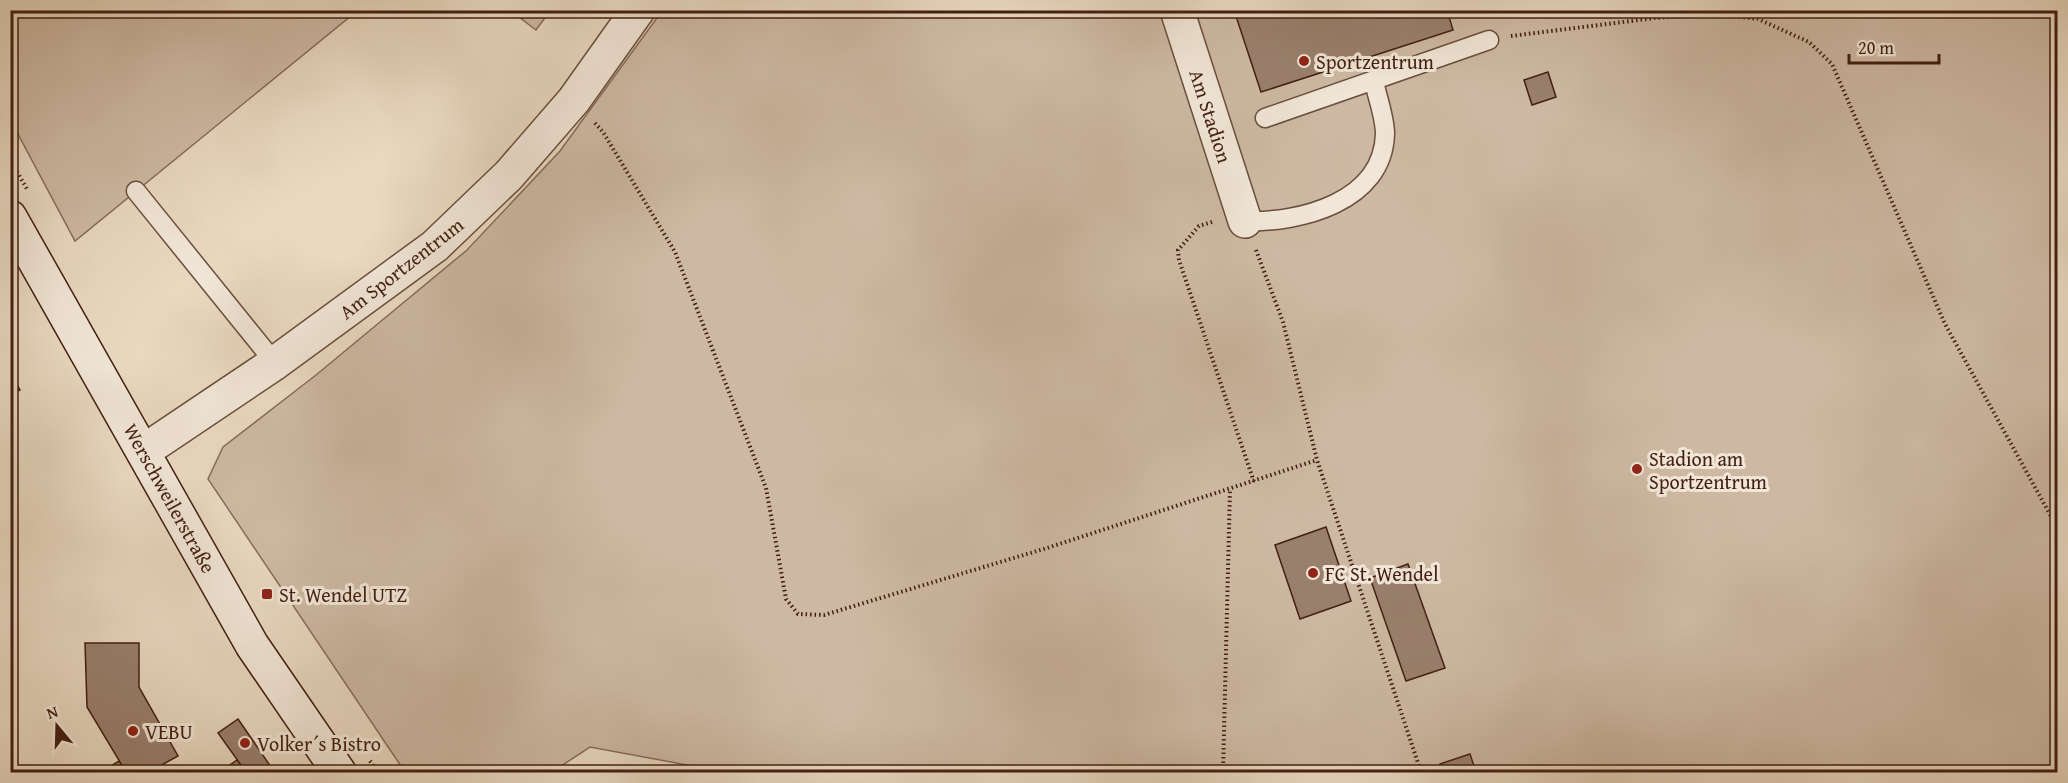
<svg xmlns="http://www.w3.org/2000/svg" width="2068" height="783" font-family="'Gentium Book Plus',serif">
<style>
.green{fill:#cdb9a3;stroke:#886c5a;stroke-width:1.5}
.building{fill:#99806d;stroke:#431f11;stroke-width:1.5}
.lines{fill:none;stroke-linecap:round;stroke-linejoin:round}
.lane-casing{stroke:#6c4e3d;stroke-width:21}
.street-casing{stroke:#6c4e3d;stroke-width:36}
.secondary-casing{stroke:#431f11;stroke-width:36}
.path{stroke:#431f11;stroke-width:4;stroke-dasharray:1.5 3;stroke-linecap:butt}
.lane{stroke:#f1e6d7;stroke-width:18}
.street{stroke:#f1e6d7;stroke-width:33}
.secondary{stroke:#f1e6d7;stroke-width:33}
.poi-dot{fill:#8f2418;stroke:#f1e6d7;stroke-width:2}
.labels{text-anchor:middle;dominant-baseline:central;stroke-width:6;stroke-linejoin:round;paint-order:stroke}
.poi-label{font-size:20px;fill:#431f11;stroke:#f1e6d7;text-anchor:start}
.street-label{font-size:20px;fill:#431f11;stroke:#f1e6d7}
</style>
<rect width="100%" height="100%" fill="#e9d9c1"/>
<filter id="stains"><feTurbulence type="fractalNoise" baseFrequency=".00333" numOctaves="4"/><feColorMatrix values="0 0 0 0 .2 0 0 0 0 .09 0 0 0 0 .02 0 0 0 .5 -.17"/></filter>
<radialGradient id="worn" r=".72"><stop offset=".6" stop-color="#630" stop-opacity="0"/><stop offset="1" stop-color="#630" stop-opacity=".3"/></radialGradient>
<path class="green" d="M10,11H357L75,241L11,121Z
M511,11H550L536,30Z
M662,11H2057V772H725L590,747L552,772H405L208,479L223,447L316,375L467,250L560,151Z"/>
<path class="building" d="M1234,10H1447L1453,30L1261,92Z
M1548,72L1556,97L1532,105L1524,80Z
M10,372L20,390L10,395Z
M1326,527L1351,601L1300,619L1275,545Z
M1408,564L1445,668L1406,681L1370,578Z
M85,643H139V687L178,756L149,772H126L87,707Z
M238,719L271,767L264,772H246L218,733Z
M1470,754L1476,772H1443L1440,764Z
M237,760L246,772H220Z
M119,761L126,772H101Z"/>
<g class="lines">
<g class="lane-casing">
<path id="lane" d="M1265,118L1489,40
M136,191L275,363
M1245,221C1300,223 1383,202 1385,134C1385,117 1377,97 1374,81"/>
</g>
<g class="street-casing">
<path id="street" d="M1177,10L1245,221
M144,451L275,363L435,246L509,175L574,100L638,10"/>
</g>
<g class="secondary-casing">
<path id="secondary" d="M10,217L252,645L339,772"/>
</g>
<path class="path" d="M1511,36L1655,18L1715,14L1758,19L1809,42L1832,64L1945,324L2058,529
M595,123L603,132L675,252L766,488L786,599L798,614L824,615L1047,548L1317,460
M10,160L27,189
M1212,222L1199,226L1178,250L1179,260L1254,482
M1256,250L1283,322L1317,460L1421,772
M370,761L378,772
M1223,772L1230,489"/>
<use href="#lane" class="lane"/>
<use href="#street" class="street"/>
<use href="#secondary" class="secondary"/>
</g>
<g class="poi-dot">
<circle cx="1304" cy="61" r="6"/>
<circle cx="1637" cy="469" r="6"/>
<circle cx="1313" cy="573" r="6"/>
<rect x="261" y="588" width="12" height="12" rx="3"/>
<circle cx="133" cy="731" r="6"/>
<circle cx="245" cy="743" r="6"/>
</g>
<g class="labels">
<g class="poi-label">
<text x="1316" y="61">Sportzentrum</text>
<text x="1649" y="458">Stadion am<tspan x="1649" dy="23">Sportzentrum</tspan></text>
<text x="1325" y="573">FC St. Wendel</text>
<text x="279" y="594">St. Wendel UTZ</text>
<text x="145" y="731">VEBU</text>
<text x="257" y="743">Volker´s Bistro</text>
</g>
<g class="street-label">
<text transform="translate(1211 116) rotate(72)">Am Stadion</text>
<text transform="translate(401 268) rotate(-38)">Am Sportzentrum</text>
<text transform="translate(170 498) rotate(61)">Werschweilerstraße</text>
</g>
</g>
<rect width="2068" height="783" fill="none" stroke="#e9d9c1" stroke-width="36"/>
<rect x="12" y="12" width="2044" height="759" fill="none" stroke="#431f11" stroke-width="3"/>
<rect x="18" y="18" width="2032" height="747" fill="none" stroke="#431f11" stroke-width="1.5"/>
<g transform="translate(57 726) rotate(341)" stroke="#f1e6d7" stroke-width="4.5" paint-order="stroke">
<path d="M0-4.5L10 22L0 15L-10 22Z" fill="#431f11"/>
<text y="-9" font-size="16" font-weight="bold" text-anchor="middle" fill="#431f11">N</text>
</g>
<path d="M1849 54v9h90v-9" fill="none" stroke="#431f11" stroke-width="3"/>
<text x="1858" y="54" font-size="18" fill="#431f11" stroke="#f1e6d7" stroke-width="4.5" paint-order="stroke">20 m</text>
<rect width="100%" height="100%" filter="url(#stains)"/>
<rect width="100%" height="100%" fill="url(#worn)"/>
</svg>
